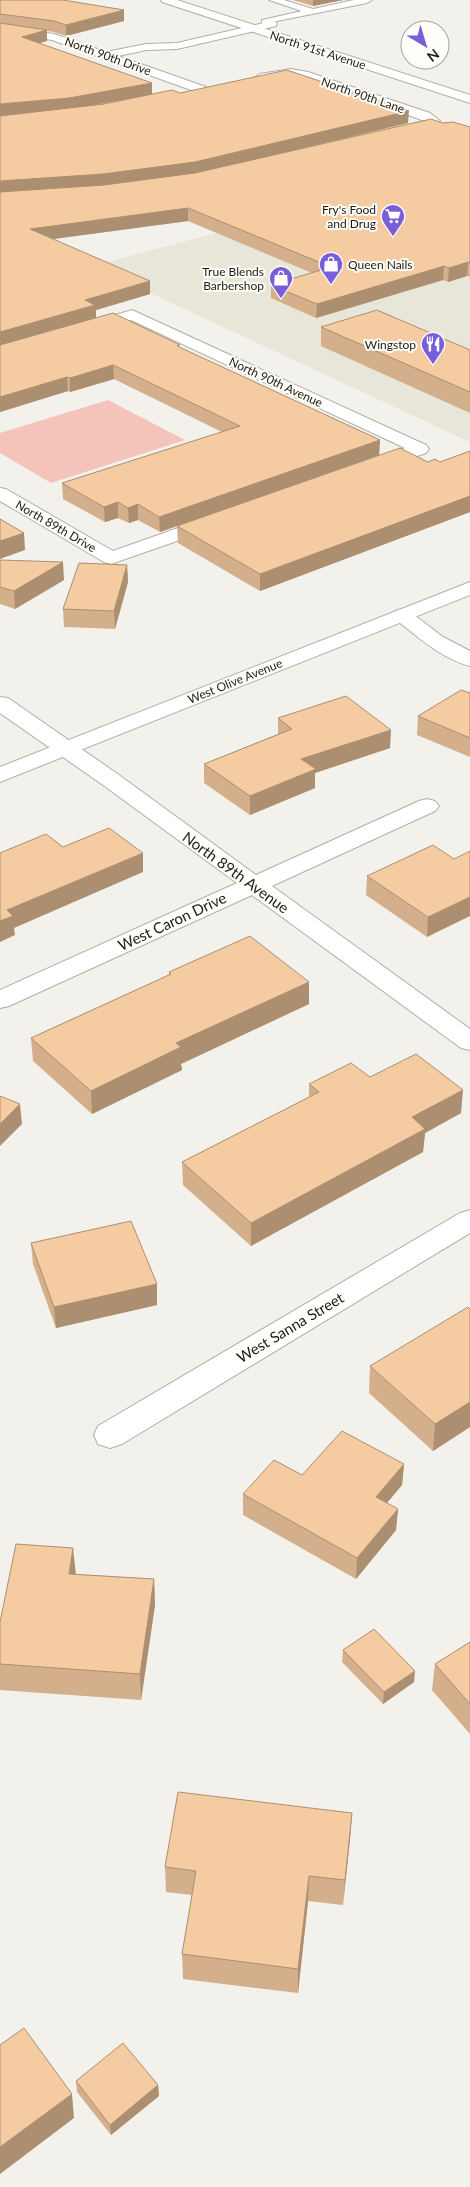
<svg xmlns="http://www.w3.org/2000/svg" width="470" height="2187" font-family="Lato,sans-serif">
<style>
.built{fill:#e8e6d8}
.green{fill:#f4c3b9}
.lines{fill:none;stroke-linecap:round;stroke-linejoin:round}
.lane-casing{stroke:#afafa9;stroke-width:2}
.street-casing{stroke:#afafa9;stroke-width:2}
.secondary-casing{stroke:#afafa9;stroke-width:2}
.lane{fill:#fff;fill-rule:evenodd}
.street{fill:#fff;fill-rule:evenodd}
.secondary{fill:#fff;fill-rule:evenodd}
.wall{fill:#d3af8b;fill-rule:evenodd}
.shaded-wall{fill:#ac8e71}
.building{fill:#f5cba2;stroke:#ac8e71}
.labels{text-anchor:middle;dominant-baseline:central;stroke-width:4;stroke-linejoin:round;paint-order:stroke}
.far-street-label{font-size:12px;fill:#1c1b19;stroke:#fffef8}
.far-poi-label{font-size:12px;fill:#1c1b19;stroke:#fffef8;text-anchor:end}
.street-label{font-size:15px;fill:#1c1b19;stroke:#fffef8}
</style>
<rect width="100%" height="100%" fill="#f2f1eb"/>
<path class="built" d="M470,166V442L92,266Z"/>
<path class="green" d="M108,400L185,440L51,483L0,453V433Z"/>
<g class="lines">
<g class="lane-casing">
<path id="lane" d="M269,0H284L313,9L354,0H372L367,3L262,24V20L302,11Z"/>
</g>
<g class="street-casing">
<path id="street" d="M272,21L276,22L277,24L276,26L177,49L146,50L118,56L206,87L208,90L202,94L52,40L0,32V26L54,34L106,52L146,44L177,43Z
M291,69L308,72L430,113L440,121L430,129L402,136L396,132L398,129L425,121L302,78L291,77L260,82L254,78L260,74Z
M132,310L426,445L429,449L426,453L380,469L374,470L368,469L365,465L368,461L405,448L131,320L88,333L82,331L80,328L82,325Z
M0,488L6,489L113,551L206,518L213,516L220,518L222,522L220,526L111,564L104,562L0,501Z
M402,609L409,611L443,637L470,651V666C442,659 417,636 395,619L392,615L395,611Z
M0,697L8,698L119,775L256,875L419,801L427,799L435,801L439,806L435,811L272,886L470,1029V1050L461,1048L252,895L9,1006L0,1008V990L237,883L103,785L0,713Z
M470,1210V1233L122,1444L110,1448L98,1444L94,1435L98,1426L460,1213Z"/>
</g>
<g class="secondary-casing">
<path id="secondary" d="M161,0H177L470,95V103L162,2Z
M470,582V595L0,782V767Z"/>
</g>
<use href="#lane" class="lane"/>
<use href="#street" class="street"/>
<use href="#secondary" class="secondary"/>
</g>
<path class="wall" d="M0,0L124,21L66,36L54,32L47,31V41L40,43L152,94L180,93L408,123L264,158L443,123L470,127V277L467,276L448,282L443,280L316,318L271,298V285L312,273L188,221L53,239L150,294L96,310V318L180,348L380,440L379,455L428,462H440L470,451V512L260,591L178,543L177,526L160,532L138,520L129,523L118,518L105,522L63,499L62,483L222,432L114,379L70,392L68,391L0,412ZM141,97L104,104L87,106L116,101Z
M293,0H343L313,6Z
M321,327L470,350V413L321,346Z
M0,560L64,580L15,609L0,604Z
M127,565L128,582L115,629L64,627L63,609Z
M470,693V757L417,735L418,716Z
M278,718L390,748L315,773V788L250,815L204,783V764L278,734Z
M454,859L427,937L366,895L367,876Z
M169,972L309,1004L181,1064L182,1070L92,1114L33,1061L31,1038L169,975Z
M370,1077L461,1113L425,1133L423,1152L251,1246L183,1185L182,1162L309,1097V1084Z
M31,1243L157,1284V1305L56,1328L33,1264Z
M470,1309V1427L433,1451L369,1393L370,1366Z
M404,1464L402,1485L387,1503L398,1509L396,1530L356,1579L243,1515V1494L302,1475Z
M75,1574L154,1579L155,1605L141,1700L0,1690V1622Z
M470,1642V1734L432,1690L435,1664Z
M343,1650L414,1682L383,1704L342,1662Z
M352,1813L350,1839L343,1905L308,1901L298,1993L183,1979L182,1954L192,1895L166,1892L165,1867Z
M76,2081L158,2085L159,2096L111,2135L77,2092Z"/>
<path class="shaded-wall" d="M313,0H343L313,6Z
M124,10V21L66,36V25Z
M47,30V41L22,48V37Z
M152,83V95L70,109L0,116V104Z
M409,111L408,123L195,174L104,186L0,193V181Z
M188,208V221L31,242L30,229Z
M468,262L467,276L448,282L449,268Z
M444,266L443,280L316,318L317,304Z
M150,281V294L96,310V318L0,346V332L85,300Z
M113,365L114,379L70,392V378Z
M67,377L68,391L0,412V397Z
M380,440L379,455L160,532L159,517Z
M470,496V512L260,591V574Z
M118,502V518L105,522L104,507Z
M138,504V520L129,523L128,508Z
M24,533L25,550L0,559V541Z
M63,562L64,580L15,609L14,591Z
M127,565L128,582L115,629L114,611Z
M391,730L390,748L315,773V788L250,815V796L301,759Z
M143,853V872L14,928L15,935L0,942V921L7,910Z
M470,897V916L427,937L428,917Z
M309,982V1004L181,1064L182,1070L92,1114L91,1091L176,1043Z
M463,1090L461,1113L425,1133L423,1152L251,1246V1223L412,1117Z
M20,1104L22,1124L0,1146V1124Z
M157,1284V1305L56,1328L54,1307Z
M470,1402V1427L433,1451L435,1424Z
M404,1464L402,1485L374,1518L376,1497Z
M398,1509L396,1530L356,1579L357,1558Z
M73,1548L76,1575L69,1574Z
M154,1579L155,1605L141,1700L140,1674Z
M415,1671L414,1682L383,1704L384,1692Z
M352,1813L350,1839L343,1905L345,1880Z
M309,1876L308,1901L298,1993V1969Z
M158,2085L159,2096L111,2135L110,2125Z
M72,2094L74,2118L0,2174V2147Z"/>
<path class="building" d="M0,0H63L124,10L66,25L54,21L0,14Z
M0,23L47,30L22,37L152,83L69,98L0,104Z
M287,70L409,111L195,162L103,174L0,181V116L104,104L172,90L180,93Z
M431,119L443,123L453,122L470,127V263L468,262L449,268L444,266L317,304L271,285L331,267L188,208L30,229L150,281L85,300L95,305L0,332V192L104,185L195,173Z
M377,310L470,350V392L321,327Z
M113,313L180,345L177,346L380,440L159,517L138,504L128,508L118,502L104,507L62,483L240,426L113,365L70,378L67,377L0,397V345Z
M400,448L428,462L435,459L440,462L470,451V496L260,574L177,526Z
M0,519L24,533L0,541Z
M0,560L63,562L14,591L0,587Z
M79,563L127,565L114,611L63,609Z
M461,690L470,693V738L418,716Z
M346,696L391,730L301,759L316,769L250,796L204,764L292,729L278,718Z
M109,828L143,853L7,910L13,916L0,921V853L46,834L63,847Z
M433,845L454,859L470,851V897L428,917L367,876Z
M250,936L309,982L176,1043L181,1047L91,1091L31,1038L171,974L169,972Z
M416,1054L463,1090L412,1117L425,1129L251,1223L182,1162L319,1092L309,1084L351,1063L370,1077Z
M0,1096L20,1104L0,1124Z
M131,1221L157,1284L54,1307L31,1243Z
M468,1307L470,1309V1402L435,1424L370,1366Z
M342,1431L404,1464L376,1497L398,1509L357,1558L243,1494L274,1460L302,1475Z
M16,1544L73,1548L69,1574L154,1579L140,1674L0,1664V1622Z
M374,1629L415,1671L384,1692L343,1650Z
M470,1642V1704L435,1664Z
M178,1792L352,1813L345,1880L309,1876L298,1969L182,1954L196,1871L165,1867Z
M24,2028L72,2094L0,2147V2045Z
M123,2043L158,2085L110,2125L76,2081Z"/>
<defs>
<g id="supermarket-pin" transform="scale(1.25)"><path d="M0 17L-7.5 6A9.5 9.5 0 1 1 7.5 6Z" fill="#785ed8" stroke="#fffef8"/><path d="M-6-5.5h2.5l.6 2H6L4.5 2H-2.5L-4.4-4H-6ZM-1.5 3.2a1.3 1.3 0 1 0 .1 0ZM3 3.2a1.3 1.3 0 1 0 .1 0Z" fill="#fff"/></g>
<g id="shop-pin" transform="scale(1.25)"><path d="M0 17L-7.5 6A9.5 9.5 0 1 1 7.5 6Z" fill="#785ed8" stroke="#fffef8"/><path d="M-5-2.5h2.3a2.7 3.5 0 0 1 5.4 0H5L5.5 6h-11ZM-1.5-2.5h3a1.5 2.3 0 0 0-3 0Z" fill="#fff"/></g>
<g id="restaurant-pin" transform="scale(1.25)"><path d="M0 17L-7.5 6A9.5 9.5 0 1 1 7.5 6Z" fill="#785ed8" stroke="#fffef8"/><path d="M-5-6h1v4h1v-4h1v4h1v-4h1v5L-1.5 .5V6h-2V.5L-5-1ZM5-6V6H3V1.5H1.5Q1.5-4 5-6Z" fill="#fff"/></g>
</defs>
<g fill-rule="evenodd">
<use href="#supermarket-pin" x="393" y="216"/>
<use href="#shop-pin" x="331" y="264"/>
<use href="#shop-pin" x="281" y="278"/>
<use href="#restaurant-pin" x="433" y="344"/>
</g>
<g class="labels">
<g class="far-street-label">
<text transform="translate(318 50) rotate(18)">North 91st Avenue</text>
<text transform="translate(108 56) rotate(20)">North 90th Drive</text>
<text transform="translate(363 95) rotate(19)">North 90th Lane</text>
<text transform="translate(276 382) rotate(25)">North 90th Avenue</text>
<text transform="translate(56 526) rotate(30)">North 89th Drive</text>
<text transform="translate(235 681) rotate(-22)">West Olive Avenue</text>
</g>
<g class="far-poi-label">
<text x="376" y="209">Fry's Food<tspan x="376" dy="14">and Drug</tspan></text>
<text x="348" y="264" text-anchor="start">Queen Nails</text>
<text x="264" y="271">True Blends<tspan x="264" dy="14">Barbershop</tspan></text>
<text x="416" y="344">Wingstop</text>
</g>
<g class="street-label">
<text transform="translate(236 872) rotate(36)">North 89th Avenue</text>
<text transform="translate(172 921) rotate(-25)">West Caron Drive</text>
<text transform="translate(290 1327) rotate(-31)">West Sanna Street</text>
</g>
</g>
<g transform="translate(425 45) rotate(142)"><circle r="24" fill="#fffef8" stroke="#a4a39f"/>
<path d="M0-4L9 19L0 12L-9 19Z" fill="#785ed8"/>
<text y="-8" font-size="14" font-weight="bold" text-anchor="middle" fill="#1c1b19">N</text>
</g>
</svg>
